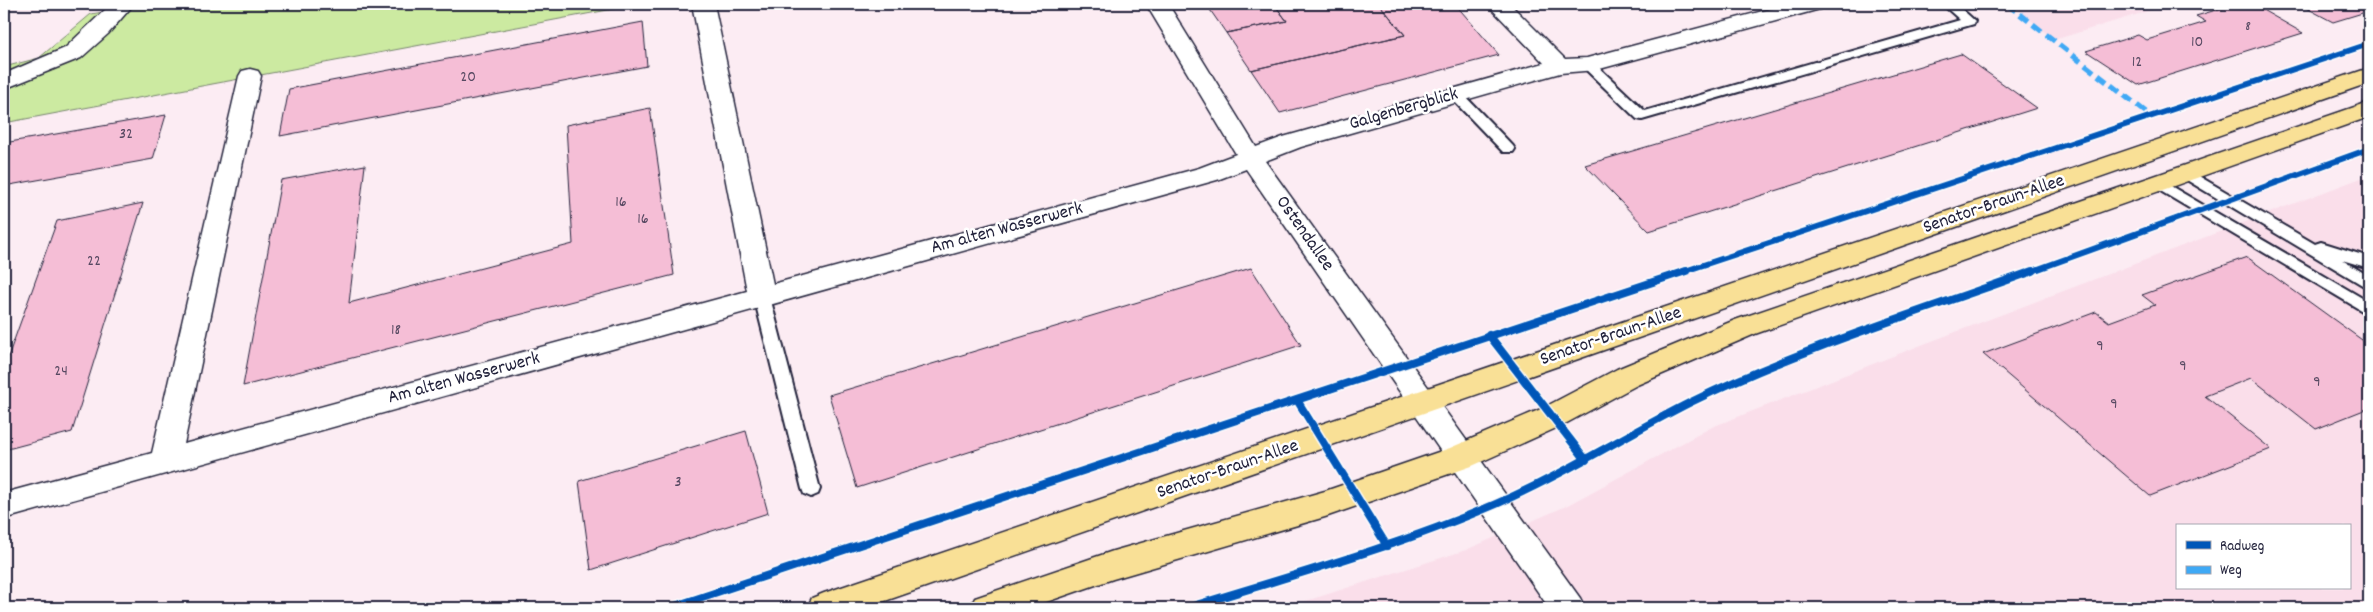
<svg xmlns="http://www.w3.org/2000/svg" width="2373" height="612" font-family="Dekko,sans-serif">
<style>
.built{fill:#fadeea;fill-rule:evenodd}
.green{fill:#cceaa1;stroke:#77866e}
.building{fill:#f5bed6;stroke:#22223b}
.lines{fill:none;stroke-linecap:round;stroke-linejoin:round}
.lane-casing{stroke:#22223b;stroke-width:4}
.street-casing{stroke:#22223b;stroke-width:3}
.primary-casing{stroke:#22223b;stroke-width:3}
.lane{fill:#fff;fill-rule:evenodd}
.street{fill:#fff;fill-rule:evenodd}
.primary{fill:#f9e096;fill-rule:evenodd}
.quiet{stroke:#3fa9f5;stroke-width:5.5;stroke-dasharray:11 5.5;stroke-linecap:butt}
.cycleway-far1-casing{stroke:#fff;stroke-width:9}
.cycleway-casing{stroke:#fff;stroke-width:11}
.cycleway-far1{stroke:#0057b8;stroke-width:6}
.cycleway{stroke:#0057b8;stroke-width:8}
.labels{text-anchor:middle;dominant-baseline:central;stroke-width:5;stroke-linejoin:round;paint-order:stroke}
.far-number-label{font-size:14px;fill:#574962}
.number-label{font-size:16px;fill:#574962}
.street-label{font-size:19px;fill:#22223b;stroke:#fff}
</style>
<rect width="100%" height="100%" fill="#fcecf3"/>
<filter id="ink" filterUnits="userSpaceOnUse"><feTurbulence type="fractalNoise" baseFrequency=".02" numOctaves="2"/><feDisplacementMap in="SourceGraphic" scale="10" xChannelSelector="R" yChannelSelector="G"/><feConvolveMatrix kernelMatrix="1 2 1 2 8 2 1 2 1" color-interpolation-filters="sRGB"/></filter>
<g filter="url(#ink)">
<path class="built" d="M2012,4H2171L2054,40Z
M2369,175V608H1284L1466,550L1564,507L1712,427L1924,344ZM2177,526H2349V588H2177Z"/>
<path class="green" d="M151,4H640L4,123V67L39,58L91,14Z"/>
<path class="building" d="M7,4H70L4,6Z
M1206,4H1274L1287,21L1226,33Z
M1274,4H1379L1405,35L1251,70L1226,33L1287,21Z
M1379,4H1455L1499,55L1280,113L1251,70L1405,35Z
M2236,4H2252L2303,33L2138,85L2086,51L2138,35L2147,40L2206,22L2196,16Z
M2299,4H2369V11L2333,22Z
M643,22L647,66L280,136L289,89Z
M1961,54L2037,108L1649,231L1585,165Z
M650,108L674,275L243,386L281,180L365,165L349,303L573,244L566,125Z
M166,115L153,159L4,186V143Z
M143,203L72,432L4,450V368L57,221Z
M2247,257L2369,345V408L2316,429L2251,378L2205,396L2271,449L2150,496L1983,354L2096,312L2109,322L2155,305L2142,295Z
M1251,268L1301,345L857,488L829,395Z
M746,431L768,513L591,570L579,481Z"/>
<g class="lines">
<g class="lane-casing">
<path id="lane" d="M1942,4H1956L1975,21L1974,24L1642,120L1637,119L1581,65L1583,62H1593L1645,111L1960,20Z
M1456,91L1461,92L1513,146L1515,149L1513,152H1503L1451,98L1449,95L1451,92Z
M2185,168L2315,244L2321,242L2369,257V268L2342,260L2369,276V289L2180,176L2178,173Z
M2157,178L2369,302V315L2152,186L2150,183L2152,180Z
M762,291L768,293L770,297L820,489L818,494L811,497L804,494L802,489L754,297L756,293Z"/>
</g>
<g class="street-casing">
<path id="street" d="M111,4H134L108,34L81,58L4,89V74L65,48Z
M692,4H714L773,284L1199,168L1236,154L1146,4H1168L1256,147L1283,137L1544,63L1487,4H1510L1565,59L1587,58L1789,4H1823L1820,9L1596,70L1560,73L1301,147L1265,161L1580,598L1585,608H1549L1246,169L1217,180L4,519V493L152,453L239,76L242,71L250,69L258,71L261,76L184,444L747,291Z"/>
</g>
<g class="primary-casing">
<path id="primary" d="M2369,68V83L865,608H807L812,598L824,593Z
M2369,102V117L1755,334L1637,385L1563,425L1472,466L1325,517L1113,579L1029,608H970L975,598L1113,551L1325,491L1450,448L1541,409L1617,369L1735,320Z"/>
</g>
<use href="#lane" class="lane"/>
<use href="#street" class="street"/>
<use href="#primary" class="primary"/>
<path class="quiet" d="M2007,4L2152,117"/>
<g class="cycleway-far1-casing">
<path id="cycleway-far1" d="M1682,272L2369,44
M2030,272L2369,149"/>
</g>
<g class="cycleway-casing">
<path id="cycleway" d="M1489,335L1586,460
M1297,400L1387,546
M669,608L1686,271
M1187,608C1290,576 1396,547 1496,504C1563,475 1625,435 1691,402C1798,349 1920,312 2033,271"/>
</g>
<use href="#cycleway-far1" class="cycleway-far1"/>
<use href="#cycleway" class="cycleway"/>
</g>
</g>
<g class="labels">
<g class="far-number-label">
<text x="2248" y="27">8</text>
</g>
<g class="number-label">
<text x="2197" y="42">10</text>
<text x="2137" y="62">12</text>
<text x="468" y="77">20</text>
<text x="126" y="134">32</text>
<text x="621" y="202">16</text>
<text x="643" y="219">16</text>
<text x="94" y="261">22</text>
<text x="396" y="330">18</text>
<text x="2100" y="346">9</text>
<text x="2183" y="366">9</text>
<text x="61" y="371">24</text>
<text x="2317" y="382">9</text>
<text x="2114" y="404">9</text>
<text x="678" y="482">3</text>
</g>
<g class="street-label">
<text transform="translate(1404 110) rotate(-16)">Galgenbergblick</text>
<text transform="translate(1994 205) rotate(-19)">Senator-Braun-Allee</text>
<text transform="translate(1007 229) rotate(-15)">Am alten Wasserwerk</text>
<text transform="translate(1304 234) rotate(55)">Ostendallee</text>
<text transform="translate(1611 337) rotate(-19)">Senator-Braun-Allee</text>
<text transform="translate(464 379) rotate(-15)">Am alten Wasserwerk</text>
<text transform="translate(1228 470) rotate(-19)">Senator-Braun-Allee</text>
</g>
</g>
<rect width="2373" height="612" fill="none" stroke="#fff" stroke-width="20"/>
<rect x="10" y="10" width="2353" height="592" fill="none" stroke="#22223b" stroke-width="2" filter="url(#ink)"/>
<rect x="2176" y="524" width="175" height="65" fill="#ffffff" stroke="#a7a7b1"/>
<rect x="2186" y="541" width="25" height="8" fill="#0057b8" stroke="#a7a7b1"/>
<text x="2220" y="550" font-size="15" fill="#22223b">Radweg</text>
<rect x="2186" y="566" width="25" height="8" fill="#3fa9f5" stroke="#a7a7b1"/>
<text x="2220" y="574" font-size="15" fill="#22223b">Weg</text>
</svg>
